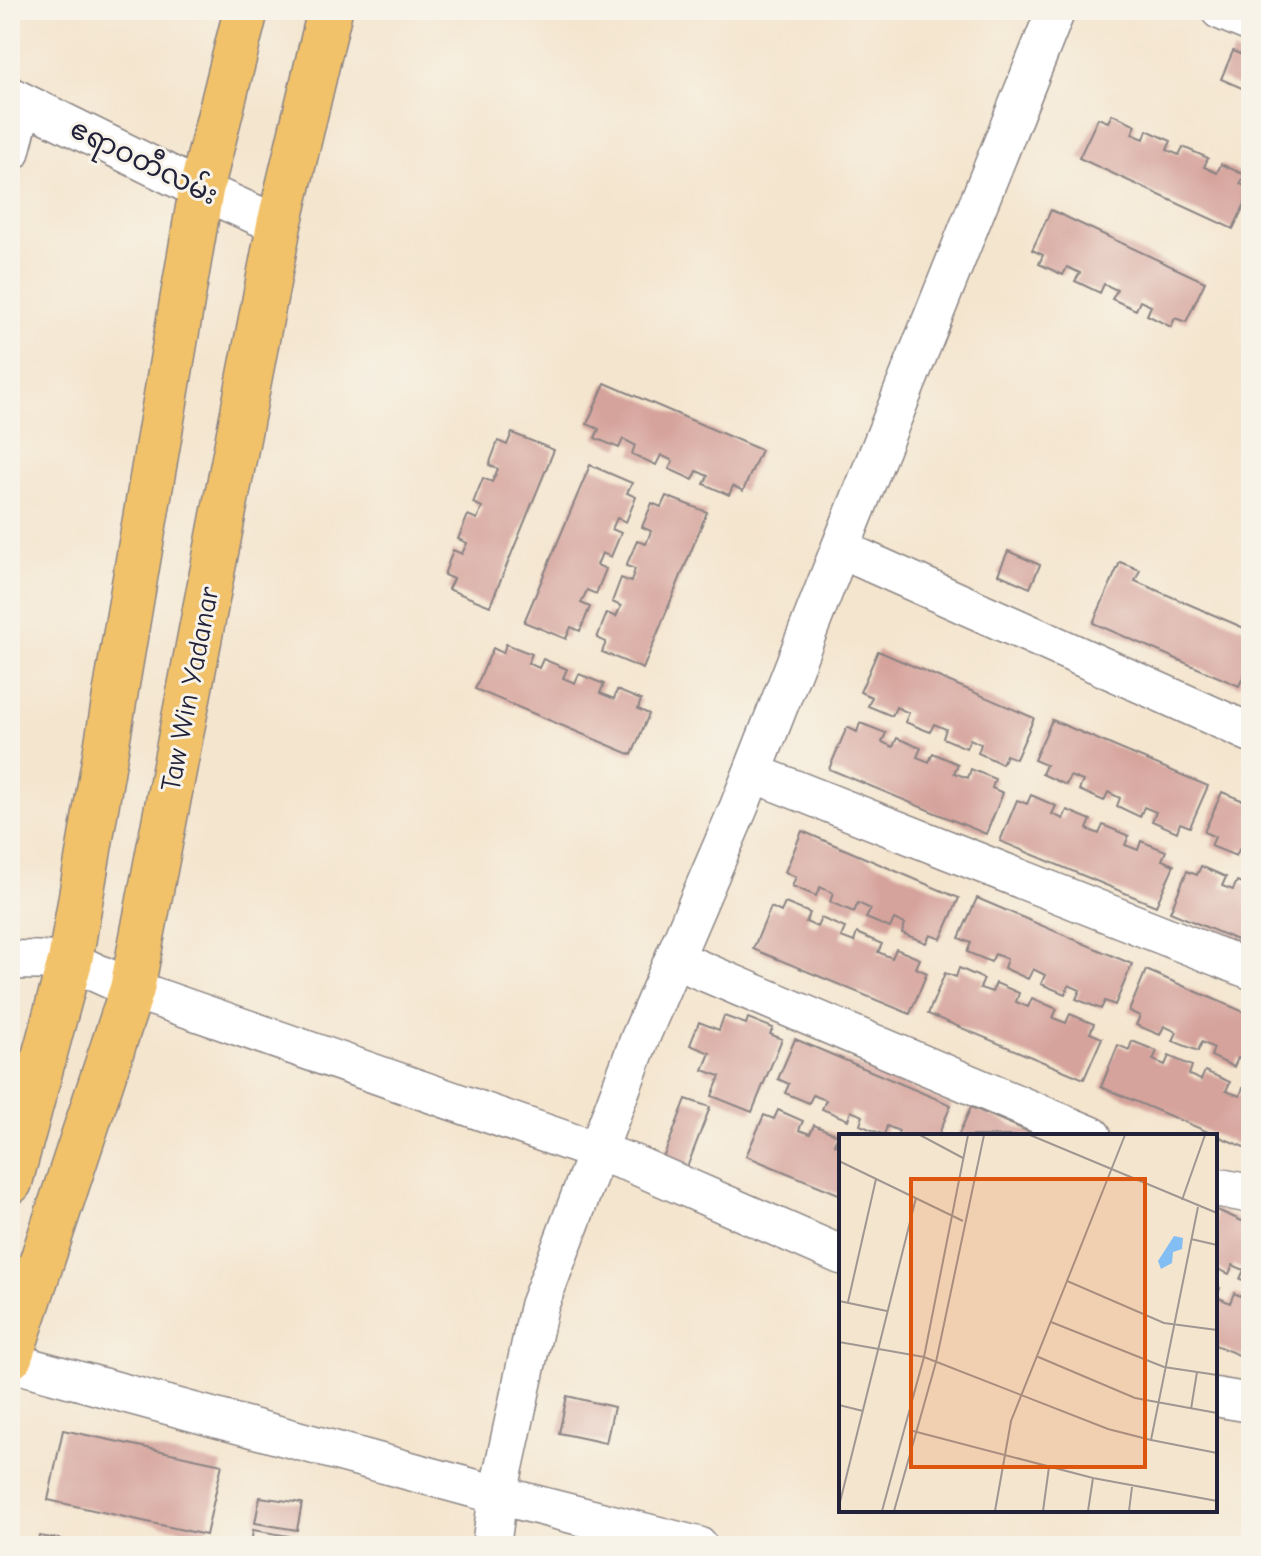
<svg xmlns="http://www.w3.org/2000/svg" width="1261" height="1556" font-family="'Comic Neue','Noto Sans Myanmar',sans-serif">
<style>
.building{fill:#d5a39b}
.lines{fill:none;stroke-linecap:round;stroke-linejoin:round}
.minor-casing{stroke:#8b8484;stroke-width:41}
.major-casing{stroke:#8b8484;stroke-width:47}
.minor{stroke:#fff;stroke-width:38}
.major{stroke:#f2c26a;stroke-width:44}
.labels{text-anchor:middle;dominant-baseline:central;stroke-width:6;stroke-linejoin:round;paint-order:stroke}
.street-label{font-size:28px;fill:#22223b;stroke:#f7f3e8}
.inset-road{fill:none;stroke:#a09793;stroke-width:2}
.view{fill:#de560e;fill-opacity:0.15;stroke:#de560e;stroke-width:4}
.inset-edge{fill:none;stroke:#22223b;stroke-width:4}
</style>
<rect width="100%" height="100%" fill="#f7f3e8"/>
<filter id="ink" filterUnits="userSpaceOnUse"><feTurbulence type="fractalNoise" baseFrequency=".0125" numOctaves="2"/><feDisplacementMap in="SourceGraphic" scale="16" xChannelSelector="R" yChannelSelector="G"/><feConvolveMatrix kernelMatrix="1 2 1 2 8 2 1 2 1" color-interpolation-filters="sRGB"/></filter>
<filter id="wash" filterUnits="userSpaceOnUse"><feTurbulence type="fractalNoise" baseFrequency=".006" numOctaves="4" result="noise"/><feDisplacementMap in="SourceGraphic" scale="32" xChannelSelector="R" yChannelSelector="G"/><feGaussianBlur stdDeviation="1.8" result="paint"/><feColorMatrix in="noise" values="0 0 0 0 0 0 0 0 0 0 0 0 0 0 0 0 0 1.4 0 .05"/><feComposite in="paint" operator="in"/></filter>
<g filter="url(#wash)">
<rect width="100%" height="100%" fill="#f4e5ce"/>
<g id="blocks">
<path class="building" d="M1233,51L1251,59V92L1221,79Z
M1112,114L1136,125L1132,134L1144,139L1147,130L1171,141L1167,150L1179,155L1183,147L1208,158L1204,167L1217,173L1221,164L1245,175L1240,184L1251,188V191L1233,229L1079,158L1098,118L1108,122Z
M1051,210L1205,282L1186,322L1175,318L1171,327L1147,315L1151,306L1140,301L1136,310L1112,299L1117,290L1104,284L1100,293L1075,281L1080,273L1067,267L1063,275L1039,264L1043,255L1032,250Z
M605,383L761,450L743,491L733,486L729,495L704,484L708,476L697,471L693,480L669,469L673,461L661,455L656,465L632,454L635,445L623,439L619,448L595,438L599,429L587,424Z
M512,433L554,450L490,606L448,589L453,579L444,575L453,550L462,554L467,543L458,539L468,515L477,519L482,507L473,503L483,478L492,482L498,469L489,465L498,441L507,445Z
M590,465L632,483L627,493L636,497L626,522L617,518L612,529L621,533L611,557L602,553L597,565L606,569L596,594L587,590L581,603L590,607L580,631L571,627L566,639L524,622Z
M666,496L707,512L643,669L602,652L606,642L597,638L607,613L616,617L621,606L612,602L621,578L631,582L635,569L626,566L637,541L646,544L651,531L642,527L652,503L661,507Z
M1008,551L1040,565L1030,588L998,574Z
M1120,562L1140,570L1135,581L1251,631V659L1239,686L1093,623Z
M506,644L532,654L528,663L539,668L543,659L567,669L563,678L575,683L579,674L604,684L600,693L614,699L617,690L641,700L638,709L649,714L632,755L475,689L493,648L503,653Z
M878,651L1034,718L1016,759L1006,755L1002,764L978,753L981,744L970,739L966,748L943,738L946,729L934,724L930,732L905,722L909,713L896,707L892,716L868,706L872,697L860,692Z
M1052,720L1208,786L1190,827L1180,823L1177,832L1152,821L1156,812L1144,807L1140,817L1117,806L1120,798L1108,792L1104,801L1079,790L1083,781L1070,776L1066,785L1042,774L1046,765L1034,760Z
M860,723L886,733L882,742L893,747L897,738L921,748L917,757L929,762L933,753L958,764L954,773L968,778L971,769L995,779L992,788L1003,793L986,834L829,769L847,727L857,732Z
M1222,792L1251,804V853L1240,848L1236,856L1211,846L1215,837L1204,832Z
M1031,795L1056,806L1052,814L1063,819L1067,810L1091,820L1087,829L1099,834L1103,825L1129,836L1125,845L1138,850L1141,841L1166,851L1162,860L1174,865L1156,906L1000,841L1017,800L1027,804Z
M802,831L959,898L941,939L930,935L926,943L902,933L905,924L894,919L890,928L866,918L871,909L858,903L854,912L830,902L833,893L820,887L816,896L792,886L796,877L785,872Z
M1201,866L1226,877L1222,886L1233,890L1237,881L1251,887V946L1170,912L1187,871L1197,875Z
M977,898L1132,964L1115,1005L1105,1001L1101,1009L1076,999L1080,990L1069,985L1065,994L1041,984L1045,975L1033,969L1028,979L1004,968L1007,959L995,954L991,962L967,952L971,943L959,938Z
M785,903L810,913L806,922L817,927L821,918L845,928L841,937L854,942L857,933L882,944L878,952L892,958L896,949L920,959L916,968L927,973L910,1014L753,949L771,907L781,912Z
M959,968L984,979L980,988L992,992L996,983L1019,993L1016,1002L1028,1007L1032,998L1057,1009L1053,1018L1066,1023L1070,1014L1094,1024L1090,1033L1102,1038L1084,1079L928,1014L945,973L956,977Z
M1146,970L1251,1015V1074L1246,1072L1249,1063L1238,1058L1234,1067L1211,1056L1214,1048L1202,1042L1198,1051L1173,1041L1177,1032L1164,1026L1160,1035L1136,1025L1140,1016L1129,1011Z
M724,1016L746,1024L748,1018L773,1028L770,1034L782,1039L752,1112L712,1096L720,1076L703,1070L710,1053L690,1045L699,1022L719,1030Z
M795,1039L951,1105L938,1136H897L899,1131L887,1126L884,1135L860,1125L863,1116L851,1111L848,1120L822,1109L826,1100L813,1095L809,1103L785,1093L789,1084L778,1079Z
M1132,1041L1157,1051L1153,1060L1165,1065L1169,1056L1192,1066L1189,1075L1201,1080L1205,1071L1230,1082L1226,1091L1240,1096L1243,1087L1251,1090V1150L1101,1087L1118,1045L1129,1050Z
M686,1099L710,1107L686,1170L662,1161Z
M971,1107L1039,1136H958Z
M778,1110L803,1121L799,1130L810,1134L814,1125L838,1135L834,1144L841,1147V1195L746,1156L764,1115L774,1119Z
M1215,1209L1251,1225V1283L1240,1279L1244,1270L1233,1265L1229,1274L1215,1268Z
M1215,1286L1220,1288L1217,1297L1230,1303L1234,1293L1251,1301V1352L1248,1359L1215,1345Z
M567,1396L614,1407L606,1443L559,1433Z
M63,1430L222,1464L206,1535L48,1500Z
M260,1497L302,1503L297,1530L255,1523Z
M253,1530L289,1536L288,1546H251Z
M39,1536L92,1544V1546H37Z"/>
</g>
</g>
<g filter="url(#ink)">
<use href="#blocks" fill-opacity="0" stroke="#8b8484" stroke-width="2"/>
<g class="lines">
<g class="minor-casing">
<path id="minor" d="M1056,10L840,549L1251,733
M1220,10L1251,23
M10,96L201,190L279,225
M10,153L23,103
M753,773L1251,970
M674,959L1092,1136
M10,960L70,961L132,989L633,1164L841,1255
M1215,1187L1251,1194
M10,1362L498,1495L698,1546
M1215,1397L1251,1403
M491,1546L498,1495L539,1306L640,1038L739,807L840,549"/>
</g>
<g class="major-casing">
<path id="major" d="M10,1182L70,961L201,190L246,10
M10,1357L132,989L279,225L330,10"/>
</g>
<use href="#minor" class="minor"/>
<use href="#major" class="major"/>
</g>
</g>
<g class="labels">
<g class="street-label">
<text transform="translate(144 162) rotate(26)">ဧရာဝတီလမ်း</text>
<text transform="translate(190 689) rotate(-79)">Taw Win Yadanar</text>
</g>
</g>
<g transform="translate(839 1134)">
<rect width="378" height="378" fill="#f4e5ce"/>
<path d="M335,102L344,104L343,115L334,118L333,129L322,135L319,127Z" fill="#82bdf4"/>
<path class="inset-road" d="M81,1L124,24M191,1L378,79M286,1L228,147L325,189L378,196M0,27L124,87M343,66L366,1M359,73L312,306L378,319M352,105L378,111M0,167L48,177M9,168L37,45M212,188L325,233L378,241M0,208L85,223L269,295L312,306M197,222L296,264L378,279M0,271L24,277M352,275L358,238M74,297L254,344L378,367M0,372L77,64M43,377L85,223L129,1M55,377L97,228L145,1M156,377L172,287L228,147M204,377L210,333M249,377L254,344M290,377L293,353"/>
<path class="view" d="M72,45H306V333H72Z"/>
<rect width="378" height="378" class="inset-edge"/>
</g>
<rect width="1261" height="1556" fill="none" stroke="#f7f3e8" stroke-width="40"/>
</svg>
